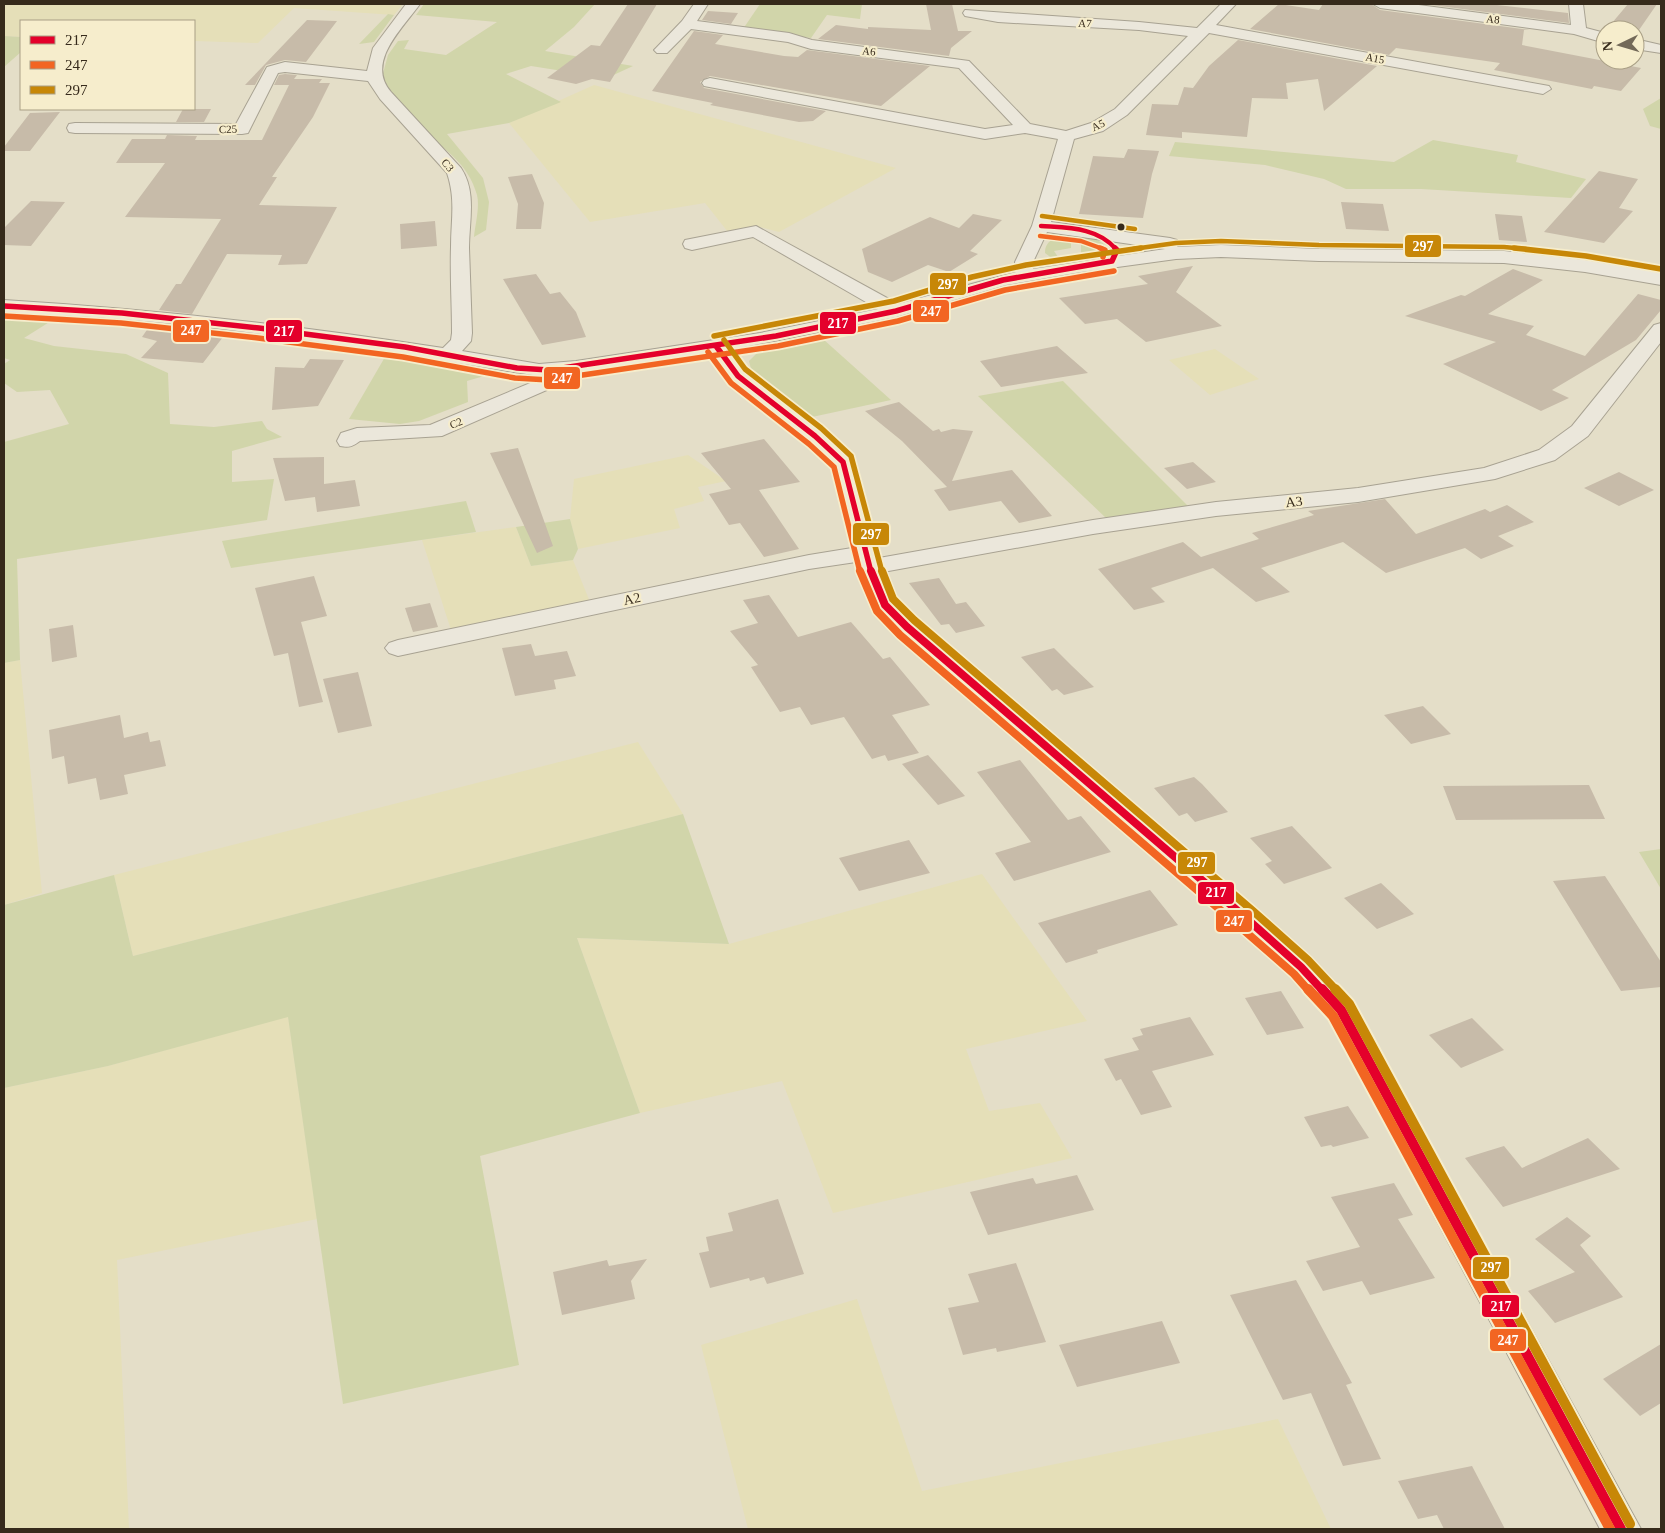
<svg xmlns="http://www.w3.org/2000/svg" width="1665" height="1533" font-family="Georgia,serif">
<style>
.farmland{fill:#e5dfb8}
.green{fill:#d1d5aa}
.building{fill:#c7bba9}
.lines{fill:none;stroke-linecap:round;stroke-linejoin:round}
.minor-casing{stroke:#a8a292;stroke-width:2}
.minor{fill:#ebe7db;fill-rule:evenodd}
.bus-1-far3-casing{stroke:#f6edcc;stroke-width:7}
.bus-1-far2-casing{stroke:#f6edcc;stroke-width:9}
.bus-1-far1-casing{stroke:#f6edcc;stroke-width:11}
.bus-1-casing{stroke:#f6edcc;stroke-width:14}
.bus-2-far3-casing{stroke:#f6edcc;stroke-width:7}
.bus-2-far2-casing{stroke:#f6edcc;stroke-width:9}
.bus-2-far1-casing{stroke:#f6edcc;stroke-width:11}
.bus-2-casing{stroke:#f6edcc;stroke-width:14}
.bus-3-far3-casing{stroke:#f6edcc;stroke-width:7}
.bus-3-far2-casing{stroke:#f6edcc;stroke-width:9}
.bus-3-far1-casing{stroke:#f6edcc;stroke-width:11}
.bus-3-casing{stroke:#f6edcc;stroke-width:14}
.bus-1-far3{stroke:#e4002b;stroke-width:4.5}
.bus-1-far2{stroke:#e4002b;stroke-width:5.5}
.bus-1-far1{stroke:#e4002b;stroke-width:8}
.bus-1{stroke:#e4002b;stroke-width:10}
.bus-2-far3{stroke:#f26522;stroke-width:4.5}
.bus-2-far2{stroke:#f26522;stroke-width:5.5}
.bus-2-far1{stroke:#f26522;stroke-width:8}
.bus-2{stroke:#f26522;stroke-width:10}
.bus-3-far3{stroke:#c78707;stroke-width:4.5}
.bus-3-far2{stroke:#c78707;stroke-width:5.5}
.bus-3-far1{stroke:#c78707;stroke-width:8}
.bus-3{stroke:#c78707;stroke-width:10}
.bus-dot{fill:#362a1b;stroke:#f6edcc;stroke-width:2}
.labels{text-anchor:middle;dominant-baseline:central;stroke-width:4.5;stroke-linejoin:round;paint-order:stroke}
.far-street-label{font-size:11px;fill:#362a1b;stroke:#f6edcc}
.street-label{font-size:14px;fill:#362a1b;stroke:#f6edcc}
.line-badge{stroke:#f6edcc;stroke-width:2}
.badge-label{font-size:14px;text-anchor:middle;font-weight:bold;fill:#fff}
</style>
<rect width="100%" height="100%" fill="#e4dec8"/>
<path class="farmland" d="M4,4H403L394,15L294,8L258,43L194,41V21H21V37L4,36Z
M594,85L896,168L779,232L756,226L728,232L705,203L590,222L509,123Z
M1215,349L1259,379L1210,395L1169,360Z
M688,455L726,481L698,487L704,501L674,509L680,528L578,549L570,519L574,479Z
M516,527L531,566L573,560L590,602L451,630L422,540Z
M20,660L42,893L4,905V663Z
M638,742L683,814L133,956L114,875Z
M982,874L1087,1021L966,1049L989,1111L1040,1103L1072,1158L833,1213L782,1081L640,1113L577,938L729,944Z
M288,1016L317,1219L117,1260L129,1529H4V1088L108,1066Z
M857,1299L922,1491L1278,1419L1331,1529H748L701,1345Z"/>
<path class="green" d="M424,4H595L574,27L545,51L633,66L607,78L531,66L506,74L561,102L509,123L447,134L483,178L489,202L486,230L474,237C475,225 480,207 477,195C468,163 445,150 421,129C405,114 393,97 382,77L388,55L398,41L409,40L404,49L446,55L497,22L416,15Z
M760,4H862L860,19L827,15L811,38L743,29Z
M388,14L394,15L374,42L359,44Z
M4,36L21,37V52L4,67Z
M1661,98V129L1650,126L1643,109Z
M1433,140L1518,155L1516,162L1586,179L1571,198L1421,189H1346L1324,179L1265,165L1169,156L1175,142L1394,162Z
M1071,236V248L1054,251L1058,257L1071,255L1072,262L1053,259L1045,253C1045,238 1059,237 1071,236Z
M1081,237C1091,238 1103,240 1108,249L1104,255L1081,262Z
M4,315L59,316L24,338L54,346L126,354L168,373L170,424L214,427L262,421L267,429L282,437L232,451V482L274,479L267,520L17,559L20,660L4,663V442L69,424L50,390L17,392L4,383V364L10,360L4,358Z
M823,339L891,400L812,417L751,369L749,361L758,352Z
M385,357L491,374L467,381L468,402L419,421L400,424L349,419Z
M1063,381L1189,507L1106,518L978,396Z
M466,501L476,532L231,568L222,541Z
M570,519L578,549L573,560L531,566L516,527Z
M683,814L729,944L577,938L640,1113L480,1156L519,1365L343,1404L288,1017L108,1066L4,1088V905L114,875L133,956Z
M1661,849V889L1639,852Z"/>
<path class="building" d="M628,4H657L610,82L592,79L576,84L547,78L591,45L600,46Z
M926,4H952L958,31H972L951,48L949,56L818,39L836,25L868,29V27L931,30Z
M1279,4L1319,10L1323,4H1371L1380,10L1530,30H1524L1522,45L1641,68L1621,91L1594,86L1592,89L1494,70L1500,63L1396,48L1389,55L1250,29Z
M1424,4H1488L1568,13L1569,23Z
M1628,4H1657L1639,30H1606Z
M708,11L738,13L731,24L702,20Z
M307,20L337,21L306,62L285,60L266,65L255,85H245Z
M694,31L723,35L715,44L784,56L798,57L807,50L930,66L881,106L710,76L700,82L704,88L826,111L813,121L799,122L710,105L713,103L652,91Z
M1238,40L1377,66L1324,111L1318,79L1286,83L1288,99L1252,98L1247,137L1182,132V138L1146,135L1152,104L1178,105L1184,87L1193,88L1209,66Z
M285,74L297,75L294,79H322L319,83H330L313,117L272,177H277L259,205L337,207L307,264L278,265L282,255L227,254L192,314L159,310L176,284H181L221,219L125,217L165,163H116L132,139H165L167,135L197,136L195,140H262L289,85H274L279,75Z
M183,109H211L204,122H176Z
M60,112L30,151H4V147L30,113Z
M1128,149L1159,151L1152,174L1143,218L1079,214L1093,156L1124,158Z
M1599,171L1638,179L1619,208L1633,211L1604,243L1544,232Z
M532,174L544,203L541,229H516L518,204L508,177Z
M31,201L65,202L31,246L4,245V228Z
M1341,202L1383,204L1389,231L1346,229Z
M973,214L1002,220L970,251L978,254L949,272L928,265L892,282L868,272L862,249L930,217L959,228Z
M1495,214L1522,216L1527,242L1499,240Z
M435,221L437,246L401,249L400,224Z
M1193,266L1176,292L1222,326L1146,342L1117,319L1085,324L1059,298L1148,284L1138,276Z
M1513,269L1543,280L1488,314L1534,326L1526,335L1585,356L1638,294L1661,300V310L1636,340L1552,390L1569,398L1541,411L1443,364L1496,342L1405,316L1461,295L1465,296Z
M536,274L550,294L560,292L576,312L586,337L542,345L503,279Z
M151,324L184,327L179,335L223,337L203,363L141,358L157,341L142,337Z
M1057,346L1088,373L1001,387L980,361Z
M310,359L344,360L318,406L272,410L275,367L304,368Z
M899,402L933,431L939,429L941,432L953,429L973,431L952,481L1012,470L1052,516L1019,523L1001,501L949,511L934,490L947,487L902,441L865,411Z
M764,439L800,482L759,490L799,549L764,557L740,523L729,525L709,494L731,489L701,453Z
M518,448L553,546L537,553L490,453Z
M324,457V484L355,480L360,506L317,512L315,497L285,501L273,458Z
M1193,462L1216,482L1187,489L1164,468Z
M1619,472L1654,490L1619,506L1584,488Z
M1385,499L1416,534L1485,509L1490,512L1507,505L1534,522L1498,536L1514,546L1481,559L1465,548L1386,573L1343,542L1261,568L1290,592L1256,602L1213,568L1151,588L1165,602L1134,610L1098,569L1183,542L1201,557L1259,539L1252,533L1314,515L1308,511Z
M314,576L327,616L301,622L323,702L299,707L288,653L274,656L255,588Z
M939,578L956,604L966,602L985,626L956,633L949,624L941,625L909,583Z
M769,595L798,637L851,622L883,659L890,657L930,705L892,715L919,753L888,761L885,755L872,759L844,717L811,725L800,707L780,712L751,667L758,665L730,631L758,623L743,600Z
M430,603L438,627L413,632L405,608Z
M73,625L77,657L52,662L49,629Z
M531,644L535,656L567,651L576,676L554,680L556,689L515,696L502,648Z
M1054,648L1072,666L1094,687L1064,695L1057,689L1052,691L1021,657Z
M358,672L372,726L338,733L323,679Z
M1423,706L1451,734L1411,744L1384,715Z
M120,715L124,738L148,732L150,742L160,740L166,766L124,775L128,794L100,800L96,778L68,784L64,756L52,759L49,730Z
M928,755L965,796L938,805L902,764Z
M1020,760L1068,820L1081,816L1111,852L1014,881L995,853L1031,842L977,772Z
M1194,777L1202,784L1228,812L1195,822L1187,813L1179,816L1154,788Z
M1589,785L1605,819L1456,820L1443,786Z
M1292,826L1332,868L1284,884L1265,864L1272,861L1250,838Z
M909,840L930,873L859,891L839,858Z
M1605,876L1661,962V987L1621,991L1553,881Z
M1381,883L1414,914L1377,929L1344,898Z
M1150,890L1178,925L1097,950L1098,953L1066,963L1038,923Z
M1281,991L1304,1028L1267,1035L1245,998Z
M1190,1017L1214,1055L1152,1071L1172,1107L1141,1115L1121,1079L1116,1081L1104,1059L1139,1050L1132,1038L1143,1035L1140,1029Z
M1472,1018L1504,1050L1461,1068L1429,1035Z
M1348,1106L1369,1138L1333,1147L1331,1145L1321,1147L1304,1117Z
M1588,1138L1620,1169L1503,1207L1465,1158L1504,1146L1522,1168Z
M1077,1175L1094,1210L988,1235L970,1192L1033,1178L1036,1184Z
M1394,1183L1413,1215L1398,1219L1435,1278L1370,1295L1362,1281L1323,1291L1306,1261L1360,1247L1331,1197Z
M778,1199L804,1274L767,1284L764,1277L750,1281L749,1278L710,1288L699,1253L709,1251L706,1237L733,1231L728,1213Z
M1567,1217L1591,1236L1580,1245L1623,1297L1555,1323L1528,1291L1575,1272L1535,1239Z
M647,1259L631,1281L635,1299L562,1315L553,1272L607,1260L609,1266Z
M1016,1263L1046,1342L997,1352L996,1348L963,1355L948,1308L979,1302L968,1274Z
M1296,1280L1352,1383L1346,1385L1381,1459L1343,1466L1311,1393L1283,1400L1230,1295Z
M1162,1321L1180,1363L1077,1387L1059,1345Z
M1661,1344V1403L1640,1416L1603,1379Z
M1472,1466L1505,1529H1444L1437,1515L1418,1519L1398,1481Z"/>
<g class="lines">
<g class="minor-casing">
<path id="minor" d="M406,4H420C403,28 365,62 391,92L461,168C477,192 469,221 469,248C470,276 471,305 472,333L471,341L462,351L539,364L576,361L760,333L878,309L753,237L692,250L685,248L683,244L685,240L756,226L898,304L1016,272L1015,262L1032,226L1058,139L1025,133L985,139L704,86L702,83L704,80L710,78L985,129L1013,125L959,68L811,49L788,42L691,29L667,53H657L654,50L657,47L682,21L694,4H708L697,21L789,33L812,40L969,61L1030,124L1066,131L1091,123L1115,109L1188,36L1139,30L998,22L965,16L963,13L965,10L1139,22L1197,28L1221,4H1236L1216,25L1549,86L1551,89L1543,94L1209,33L1127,115L1103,131L1074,139L1051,222L1170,238L1177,240L1179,244L1177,247L1221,245L1319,249L1504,251L1585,260L1661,273V285L1585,272L1504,263L1319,261L1221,257L1176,259L1081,272L1006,285L896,317L729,350L745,372L823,431L851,457L854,462L879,558L1093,520L1216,502L1358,488L1484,468L1539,450L1572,426L1654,325L1661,323V342L1588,436L1555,460L1495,479L1358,502L1216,516L1093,534L883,572L896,602L916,622L1257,911L1312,959L1352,1002L1641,1529H1600L1329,1017L1290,975L1235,925L898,632L873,605L856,562L809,569L398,656L389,653L385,648L389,643L398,640L809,555L852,548L832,464L807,441L731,380L711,353L559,375V378L549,389L442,436L360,441C353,446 350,448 340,446L337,441L341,433L357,428L430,425L535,381L539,376C400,354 261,330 121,319C82,316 43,315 4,312V300C151,309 297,325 443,348L451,340L452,333C452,304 450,275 451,247C451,219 456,200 447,173L380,99L368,81L285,72L278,73L248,133L242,134L75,133L69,132L67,128L69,124L75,123L236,124L267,67L285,62L367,71L373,48ZM1047,232L1165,249L1033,269V262Z
M1373,4H1411L1571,25L1569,4H1583L1586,28L1605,33V43L1574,34L1380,8Z
M1635,39L1661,45V53L1635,49Z"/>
</g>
<use href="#minor" class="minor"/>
<g class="bus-1-far3-casing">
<path id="bus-1-far3" d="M1041,226C1068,228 1097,227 1116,249"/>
</g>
<g class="bus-1-far2-casing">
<path id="bus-1-far2" d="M1112,261L1117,250L1115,248
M4,306L122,313L259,328L405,347L517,368L549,370L776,336L896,311L1003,280L1112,261
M716,346L738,376L815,436L843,462L871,572"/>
</g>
<g class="bus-1-far1-casing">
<path id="bus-1-far1" d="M871,571L885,605L907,627L1246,918L1301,967L1323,991"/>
</g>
<g class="bus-1-casing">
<path id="bus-1" d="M1322,989L1341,1010L1621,1529"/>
</g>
<g class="bus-2-far3-casing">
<path id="bus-2-far3" d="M1040,236L1081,241L1103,249"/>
</g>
<g class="bus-2-far2-casing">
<path id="bus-2-far2" d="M1100,248L1105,250L1103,257
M4,316L121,323L258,338L403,357L515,378L549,380L778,346L898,321L1005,290L1114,271
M708,352L731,383L809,444L834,467L860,572"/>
</g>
<g class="bus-2-far1-casing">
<path id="bus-2-far1" d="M860,571L877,611L900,635L1239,926L1294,974L1309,991"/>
</g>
<g class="bus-2-casing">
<path id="bus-2" d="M1308,989L1333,1016L1610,1529"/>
</g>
<g class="bus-3-far3-casing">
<path id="bus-3-far3" d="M1042,216L1135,229
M1133,249L1176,243L1221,241L1319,245L1504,247L1526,249"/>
</g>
<g class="bus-3-far2-casing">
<path id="bus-3-far2" d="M1514,248L1586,256L1661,269
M714,336L894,301L972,277L1026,265L1141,248
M724,340L745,369L821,428L851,456L882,572"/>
</g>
<g class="bus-3-far1-casing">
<path id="bus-3-far1" d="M882,571L893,599L914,620L1253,911L1308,960L1337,991"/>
</g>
<g class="bus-3-casing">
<path id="bus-3" d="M1335,989L1349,1004L1630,1524"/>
</g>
<use href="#bus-1-far3" class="bus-1-far3"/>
<use href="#bus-1-far2" class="bus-1-far2"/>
<use href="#bus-1-far1" class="bus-1-far1"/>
<use href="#bus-1" class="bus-1"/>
<use href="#bus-2-far3" class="bus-2-far3"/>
<use href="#bus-2-far2" class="bus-2-far2"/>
<use href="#bus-2-far1" class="bus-2-far1"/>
<use href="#bus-2" class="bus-2"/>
<use href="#bus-3-far3" class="bus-3-far3"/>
<use href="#bus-3-far2" class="bus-3-far2"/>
<use href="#bus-3-far1" class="bus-3-far1"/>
<use href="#bus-3" class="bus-3"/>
</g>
<circle class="bus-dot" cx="1121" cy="227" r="4.5"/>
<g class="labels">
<g class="far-street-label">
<text transform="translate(1493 19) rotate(7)">A8</text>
<text transform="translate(1085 23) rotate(3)">A7</text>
<text transform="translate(869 51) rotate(7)">A6</text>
<text transform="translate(1375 58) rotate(10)">A15</text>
<text transform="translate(1098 125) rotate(-25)">A5</text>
<text transform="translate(228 129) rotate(-2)">C25</text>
<text transform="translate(448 165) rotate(51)">C3</text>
<text transform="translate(456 423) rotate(-22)">C2</text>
</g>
<g class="street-label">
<text transform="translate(1294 502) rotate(-6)">A3</text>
<text transform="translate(632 599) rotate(-12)">A2</text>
</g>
</g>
<g class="line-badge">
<rect x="1404" y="234" width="38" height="24" rx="5" fill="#c78707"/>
<rect x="929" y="272" width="38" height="24" rx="5" fill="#c78707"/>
<rect x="912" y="299" width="38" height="24" rx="5" fill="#f26522"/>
<rect x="819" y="311" width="38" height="24" rx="5" fill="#e4002b"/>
<rect x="172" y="319" width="38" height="24" rx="5" fill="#f26522"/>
<rect x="265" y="319" width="38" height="24" rx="5" fill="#e4002b"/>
<rect x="543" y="366" width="38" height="24" rx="5" fill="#f26522"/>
<rect x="852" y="522" width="38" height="24" rx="5" fill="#c78707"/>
<rect x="1177" y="851" width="39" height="24" rx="5" fill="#c78707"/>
<rect x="1197" y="881" width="38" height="24" rx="5" fill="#e4002b"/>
<rect x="1215" y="909" width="38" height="24" rx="5" fill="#f26522"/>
<rect x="1472" y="1256" width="38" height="24" rx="5" fill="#c78707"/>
<rect x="1481" y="1294" width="39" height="24" rx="5" fill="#e4002b"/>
<rect x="1489" y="1328" width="38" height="24" rx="5" fill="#f26522"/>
</g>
<g class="badge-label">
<text x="1423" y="251">297</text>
<text x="948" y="289">297</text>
<text x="931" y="316">247</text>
<text x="838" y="328">217</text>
<text x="191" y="335">247</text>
<text x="284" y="336">217</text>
<text x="562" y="383">247</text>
<text x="871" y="539">297</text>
<text x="1197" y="867">297</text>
<text x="1216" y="897">217</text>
<text x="1234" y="926">247</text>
<text x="1491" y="1272">297</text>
<text x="1501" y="1311">217</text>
<text x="1508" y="1345">247</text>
</g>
<rect width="1665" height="1533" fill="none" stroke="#362a1b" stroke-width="10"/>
<rect x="20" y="20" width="175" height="90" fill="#f6edcc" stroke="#a99f85"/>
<rect x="30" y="36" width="25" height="8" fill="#e4002b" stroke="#a99f85"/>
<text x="65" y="45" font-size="15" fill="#362a1b">217</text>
<rect x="30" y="61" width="25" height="8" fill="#f26522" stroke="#a99f85"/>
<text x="65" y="70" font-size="15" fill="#362a1b">247</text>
<rect x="30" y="86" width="25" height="8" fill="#c78707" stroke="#a99f85"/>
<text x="65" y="95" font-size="15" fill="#362a1b">297</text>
<g transform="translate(1620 45) rotate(265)"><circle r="24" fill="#f6edcc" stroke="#a99f85"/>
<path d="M0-4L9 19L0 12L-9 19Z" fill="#736958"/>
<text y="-8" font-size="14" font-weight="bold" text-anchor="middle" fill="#362a1b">N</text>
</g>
</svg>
